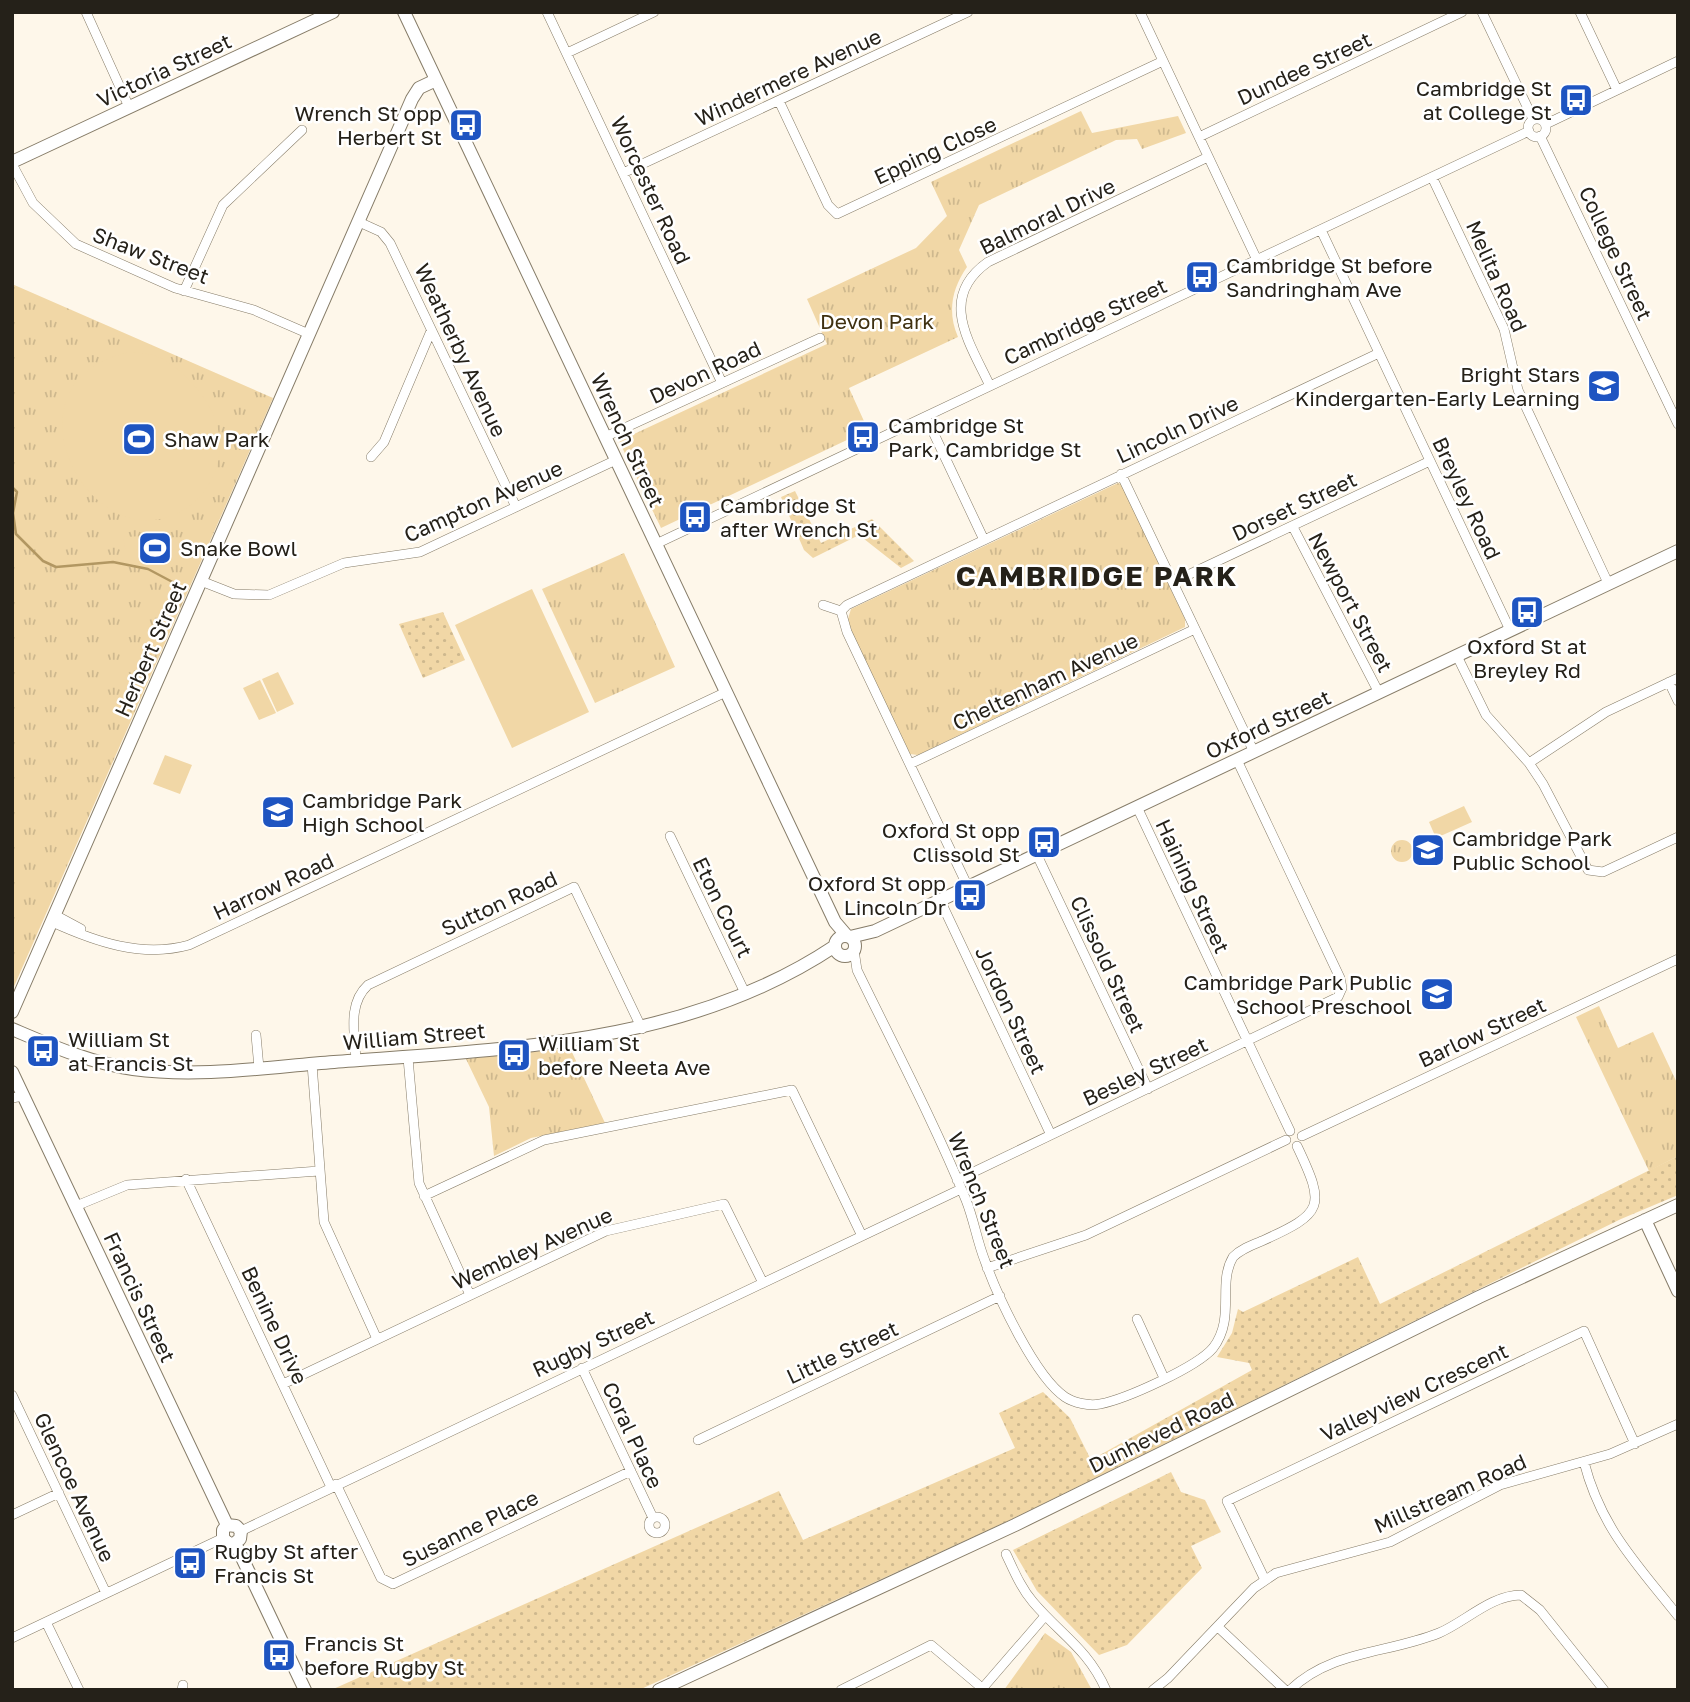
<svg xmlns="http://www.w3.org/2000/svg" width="1690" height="1702" font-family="'Golos Text',sans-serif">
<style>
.grass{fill:url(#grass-dots)}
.park{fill:url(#park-tufts)}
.garden{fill:#f1d7a6}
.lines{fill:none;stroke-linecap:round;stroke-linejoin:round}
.stream{stroke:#b29762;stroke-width:2.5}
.street-casing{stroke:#867c68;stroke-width:10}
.secondary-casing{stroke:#867c68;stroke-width:14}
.street{stroke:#fff;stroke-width:9}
.secondary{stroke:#fff;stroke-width:12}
.labels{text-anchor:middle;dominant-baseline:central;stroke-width:5;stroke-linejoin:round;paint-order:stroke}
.street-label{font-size:21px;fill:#252119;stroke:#fff}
.poi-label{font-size:21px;fill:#252119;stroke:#fff;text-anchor:start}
.park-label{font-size:21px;fill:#3f3010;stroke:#fff}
.district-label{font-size:28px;font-weight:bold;letter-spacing:2px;fill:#252119;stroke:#fff}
</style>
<defs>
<pattern id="grass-dots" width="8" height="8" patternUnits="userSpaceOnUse" patternTransform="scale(1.75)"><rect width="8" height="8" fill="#f1d7a6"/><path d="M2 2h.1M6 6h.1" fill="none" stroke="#ceb88e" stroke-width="1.8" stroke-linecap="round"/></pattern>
<pattern id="park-tufts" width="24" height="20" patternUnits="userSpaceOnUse" patternTransform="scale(1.75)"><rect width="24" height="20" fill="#f1d7a6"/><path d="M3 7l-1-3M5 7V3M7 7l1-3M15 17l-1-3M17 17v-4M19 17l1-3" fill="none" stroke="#ceb88e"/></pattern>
</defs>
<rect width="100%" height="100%" fill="#fef7ea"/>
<path class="grass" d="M795,491L821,543L872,519L914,561L901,568L859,535L813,558L804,550L781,497Z
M443,612L465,660L423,678L399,624Z
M1678,1156V1195L1621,1219L1010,1520L639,1690H331L779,1491L803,1540L1015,1448L999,1413L1043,1392L1070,1418L1091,1460L1252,1370L1249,1363L1217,1357L1232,1333L1238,1309L1243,1312L1358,1257L1380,1304Z
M1171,1472L1181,1492L1205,1500L1221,1532L1191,1546L1202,1568L1127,1645L1099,1655L1037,1591L1013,1550Z"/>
<path class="park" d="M1081,111L1092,133L1178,116L1186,133L1142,149L1137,139L1116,140L979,205L959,250L967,267C952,288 947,312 958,337L849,388L868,430L661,528L619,441L827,344L807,299L916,248L947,216L931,182Z
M12,284L273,398L12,991Z
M1118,483L1121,484L1185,619V627L918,755L910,754L847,622L851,609Z
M624,553L675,667L595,703L542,589Z
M1391 851a11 11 0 1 1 22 0a11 11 0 1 1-22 0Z
M1599,1006L1618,1048L1653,1032L1678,1085V1156L1649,1171L1576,1017Z
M570,1048L605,1123L531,1138L494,1156L489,1107L466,1059Z
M1045,1633L1071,1652L1092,1690H1004Z"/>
<path class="garden" d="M130,352C138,353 148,353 156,356C170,361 180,371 190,381C218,410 230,446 210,482C201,499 188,509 171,516C82,550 0,379 130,352Z
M144,536L171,549V556L167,561C150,559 147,547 125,549L123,537Z
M532,589L589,712L512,748L455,625Z
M278,672L294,704L277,712L262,679Z
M260,680L276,713L259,720L243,688Z
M165,755L192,765L180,794L153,784Z
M1464,806L1472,822L1436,838L1429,822Z"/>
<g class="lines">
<path class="stream" d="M12,487L17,492L13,513L16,534L43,561L56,567L113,562L148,569L180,586"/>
<g class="street-casing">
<path id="street" d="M86,12L129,107
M547,12L722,383
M1140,12L1257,260
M1482,12L1533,119
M1580,12L1617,90
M567,53L654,12
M779,101L828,205L837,214L1163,61
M1528 128a9 9 0 1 1 18 0a9 9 0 1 1-18 0Z
M1546,124L1678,61
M1540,136L1678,424
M1199,137L1462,12
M12,164L33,203L76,244L175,288L254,310L309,334
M623,173L968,12
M1432,177L1504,329L1518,390L1608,583
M359,222L381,232L390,243L516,507
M1321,230L1510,630
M184,291L223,205L302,130
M990,386C970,343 937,298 988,262L1208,157
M926,417L984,540
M605,437L820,338
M371,457L384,442L431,331
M1121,474L1254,752
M1293,527L1379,693
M656,544L1529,131
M201,581L234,594L269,595L344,563L420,552L616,460
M1173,582L1430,461
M823,605L841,611
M841,611L847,605L1379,353
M841,611L847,632L968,887
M1457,656L1486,715L1529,763L1543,784L1588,870L1603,872L1678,837
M1669,682L1678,701
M1529,763L1606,712L1678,678
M910,764L1195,629
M1137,807L1290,1131
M670,836L745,993
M1037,855L1148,1089
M940,900L1051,1135
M55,915L81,929
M52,922C96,942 142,958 189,945L726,692
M854,950L857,970C894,1046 934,1122 966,1200C974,1220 977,1241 985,1261C997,1295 1035,1377 1065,1397C1074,1403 1089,1406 1100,1404C1126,1399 1197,1367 1213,1348C1236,1318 1217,1284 1233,1257C1241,1249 1252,1245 1262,1241C1324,1213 1326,1207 1297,1146
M256,1035L259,1068
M408,1058L419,1183L470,1295
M356,1061C355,1035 347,1004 368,985L574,887L642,1029
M312,1064L324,1222L377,1339
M12,1098L23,1096
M1302,1136L1678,959
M186,1179L331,1487
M957,1180L1338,997L1342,988L1340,978L1237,760
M424,1196L544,1140L792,1090L862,1236
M76,1206L127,1185L319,1171
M987,1268L1086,1235L1286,1140
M1137,1319L1164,1378
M582,1368L653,1518
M283,1384L606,1231L724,1204L763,1283
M12,1395L106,1593
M698,1440L1000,1296
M1584,1462C1601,1528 1636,1563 1678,1616
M336,1484L381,1578L393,1584L631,1471
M12,1515L59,1493
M649 1525a8 8 0 1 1 16 0a8 8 0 1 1-16 0Z
M241,1531L961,1189
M1006,1554C1014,1571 1021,1588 1033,1602C1060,1634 1088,1649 1106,1690
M1265,1580L1227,1501L1584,1331L1635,1444
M46,1622L79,1690
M1218,1627L1285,1690
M12,1638L223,1538
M182,1690L183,1685
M841,1690L931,1645L982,1688
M981,1690L1045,1616
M1153,1690L1168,1678L1254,1588L1276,1573L1390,1542L1500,1485L1610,1454L1678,1424
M1290,1690C1332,1650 1387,1654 1439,1633C1465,1622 1491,1595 1521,1595L1540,1610L1604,1690"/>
</g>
<g class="secondary-casing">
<path id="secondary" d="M404,12L835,922L847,936
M12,162L333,12
M835 946a10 10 0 1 1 20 0a10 10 0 1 1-20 0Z
M850,937L875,931L1678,551
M12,1012L412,99L419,88L436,80
M12,1029C52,1046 90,1063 133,1069C199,1078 268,1067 334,1062C506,1049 687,1045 835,946
M12,1072L227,1525
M1645,1220L1678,1291
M227,1525L236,1526L241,1531L240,1539L235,1543
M227,1525L223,1530V1538L229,1544L235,1543
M235,1543L305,1690
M659,1690L1015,1525L1479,1297L1678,1205"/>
</g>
<use href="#street" class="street"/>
<use href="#secondary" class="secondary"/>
</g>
<defs>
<g id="bus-square" transform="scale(1.75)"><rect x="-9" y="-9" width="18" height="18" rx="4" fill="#1e54c1" stroke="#fff"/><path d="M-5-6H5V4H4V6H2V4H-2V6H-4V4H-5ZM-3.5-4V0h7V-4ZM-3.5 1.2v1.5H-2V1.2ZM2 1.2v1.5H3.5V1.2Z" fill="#fff"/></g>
<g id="school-square" transform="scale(1.75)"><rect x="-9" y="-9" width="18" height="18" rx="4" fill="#1e54c1" stroke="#fff"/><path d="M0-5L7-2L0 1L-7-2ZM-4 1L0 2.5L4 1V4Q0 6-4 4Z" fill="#fff"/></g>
<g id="stadium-square" transform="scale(1.75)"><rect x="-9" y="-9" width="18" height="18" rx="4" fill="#1e54c1" stroke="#fff"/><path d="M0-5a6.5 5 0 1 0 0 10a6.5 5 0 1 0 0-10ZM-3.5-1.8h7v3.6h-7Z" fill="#fff"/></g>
</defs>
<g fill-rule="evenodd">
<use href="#bus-square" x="1576" y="100"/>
<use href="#bus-square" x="466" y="125"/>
<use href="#bus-square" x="1202" y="277"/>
<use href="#school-square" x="1604" y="386"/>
<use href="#bus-square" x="863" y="437"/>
<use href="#stadium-square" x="139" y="439"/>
<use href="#bus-square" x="695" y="517"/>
<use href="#stadium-square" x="155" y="548"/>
<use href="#bus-square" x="1527" y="612"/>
<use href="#school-square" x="278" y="812"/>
<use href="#bus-square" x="1044" y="842"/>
<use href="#school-square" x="1428" y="850"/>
<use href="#bus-square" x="970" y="895"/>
<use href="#school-square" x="1437" y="994"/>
<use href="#bus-square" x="43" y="1051"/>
<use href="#bus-square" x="514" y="1055"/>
<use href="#bus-square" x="190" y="1563"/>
<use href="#bus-square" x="279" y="1655"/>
</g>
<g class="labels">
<g class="street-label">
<text transform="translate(1304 68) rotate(-25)">Dundee Street</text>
<text transform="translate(164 70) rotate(-25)">Victoria Street</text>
<text transform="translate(788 77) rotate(-25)">Windermere Avenue</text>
<text transform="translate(935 150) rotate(-25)">Epping Close</text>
<text transform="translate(651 190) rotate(65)">Worcester Road</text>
<text transform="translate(1047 216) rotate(-26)">Balmoral Drive</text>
<text transform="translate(1616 253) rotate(65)">College Street</text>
<text transform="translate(151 255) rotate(21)">Shaw Street</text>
<text transform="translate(1497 276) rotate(66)">Melita Road</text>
<text transform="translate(1085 321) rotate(-25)">Cambridge Street</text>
<text transform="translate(461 350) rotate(65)">Weatherby Avenue</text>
<text transform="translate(705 372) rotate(-25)">Devon Road</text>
<text transform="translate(1177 429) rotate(-25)">Lincoln Drive</text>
<text transform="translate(628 440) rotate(65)">Wrench Street</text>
<text transform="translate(1467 498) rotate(65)">Breyley Road</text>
<text transform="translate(483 501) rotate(-24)">Campton Avenue</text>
<text transform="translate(1294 506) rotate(-25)">Dorset Street</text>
<text transform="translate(1351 602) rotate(62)">Newport Street</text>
<text transform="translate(150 649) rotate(-66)">Herbert Street</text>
<text transform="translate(1045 681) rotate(-25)">Cheltenham Avenue</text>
<text transform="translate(1268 724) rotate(-25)">Oxford Street</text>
<text transform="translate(273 886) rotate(-25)">Harrow Road</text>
<text transform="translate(1193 886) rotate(65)">Haining Street</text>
<text transform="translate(499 903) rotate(-25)">Sutton Road</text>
<text transform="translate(723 907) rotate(64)">Eton Court</text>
<text transform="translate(1108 964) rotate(65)">Clissold Street</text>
<text transform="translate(1011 1010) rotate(65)">Jordon Street</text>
<text transform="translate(1482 1032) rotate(-25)">Barlow Street</text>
<text transform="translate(414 1036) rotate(-5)">William Street</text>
<text transform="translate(1145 1071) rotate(-25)">Besley Street</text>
<text transform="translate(982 1200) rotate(68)">Wrench Street</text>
<text transform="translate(532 1248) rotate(-24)">Wembley Avenue</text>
<text transform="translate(140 1297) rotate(65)">Francis Street</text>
<text transform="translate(275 1325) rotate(65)">Benine Drive</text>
<text transform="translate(593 1343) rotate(-25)">Rugby Street</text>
<text transform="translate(842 1352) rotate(-25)">Little Street</text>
<text transform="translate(1414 1392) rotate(-25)">Valleyview Crescent</text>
<text transform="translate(1161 1432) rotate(-26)">Dunheved Road</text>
<text transform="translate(633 1435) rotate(65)">Coral Place</text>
<text transform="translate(75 1487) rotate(65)">Glencoe Avenue</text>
<text transform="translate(1450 1493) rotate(-24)">Millstream Road</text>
<text transform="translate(470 1528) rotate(-26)">Susanne Place</text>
</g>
<g class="poi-label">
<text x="1552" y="88" text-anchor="end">Cambridge St<tspan x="1552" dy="24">at College St</tspan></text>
<text x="442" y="113" text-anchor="end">Wrench St opp<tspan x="442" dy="24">Herbert St</tspan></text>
<text x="1226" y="265">Cambridge St before<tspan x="1226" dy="24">Sandringham Ave</tspan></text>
<text x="1580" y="374" text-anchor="end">Bright Stars<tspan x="1580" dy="24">Kindergarten-Early Learning</tspan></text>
<text x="888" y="425">Cambridge St<tspan x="888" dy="24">Park, Cambridge St</tspan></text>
<text x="164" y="439">Shaw Park</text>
<text x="720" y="505">Cambridge St<tspan x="720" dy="24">after Wrench St</tspan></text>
<text x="180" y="548">Snake Bowl</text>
<text x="1527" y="646" text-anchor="middle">Oxford St at<tspan x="1527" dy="24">Breyley Rd</tspan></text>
<text x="302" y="800">Cambridge Park<tspan x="302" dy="24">High School</tspan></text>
<text x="1020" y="830" text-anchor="end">Oxford St opp<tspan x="1020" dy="24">Clissold St</tspan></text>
<text x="1452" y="838">Cambridge Park<tspan x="1452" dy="24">Public School</tspan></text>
<text x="946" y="883" text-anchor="end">Oxford St opp<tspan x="946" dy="24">Lincoln Dr</tspan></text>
<text x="1412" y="982" text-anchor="end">Cambridge Park Public<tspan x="1412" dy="24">School Preschool</tspan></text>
<text x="68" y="1039">William St<tspan x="68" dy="24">at Francis St</tspan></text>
<text x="538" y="1043">William St<tspan x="538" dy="24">before Neeta Ave</tspan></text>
<text x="214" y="1551">Rugby St after<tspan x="214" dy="24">Francis St</tspan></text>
<text x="304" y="1643">Francis St<tspan x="304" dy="24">before Rugby St</tspan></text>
</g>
<g class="park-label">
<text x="877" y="321">Devon Park</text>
</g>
<g class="district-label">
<text x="1097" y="575">CAMBRIDGE PARK</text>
</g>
</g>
<rect width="1690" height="1702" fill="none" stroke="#252119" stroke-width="28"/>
</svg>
